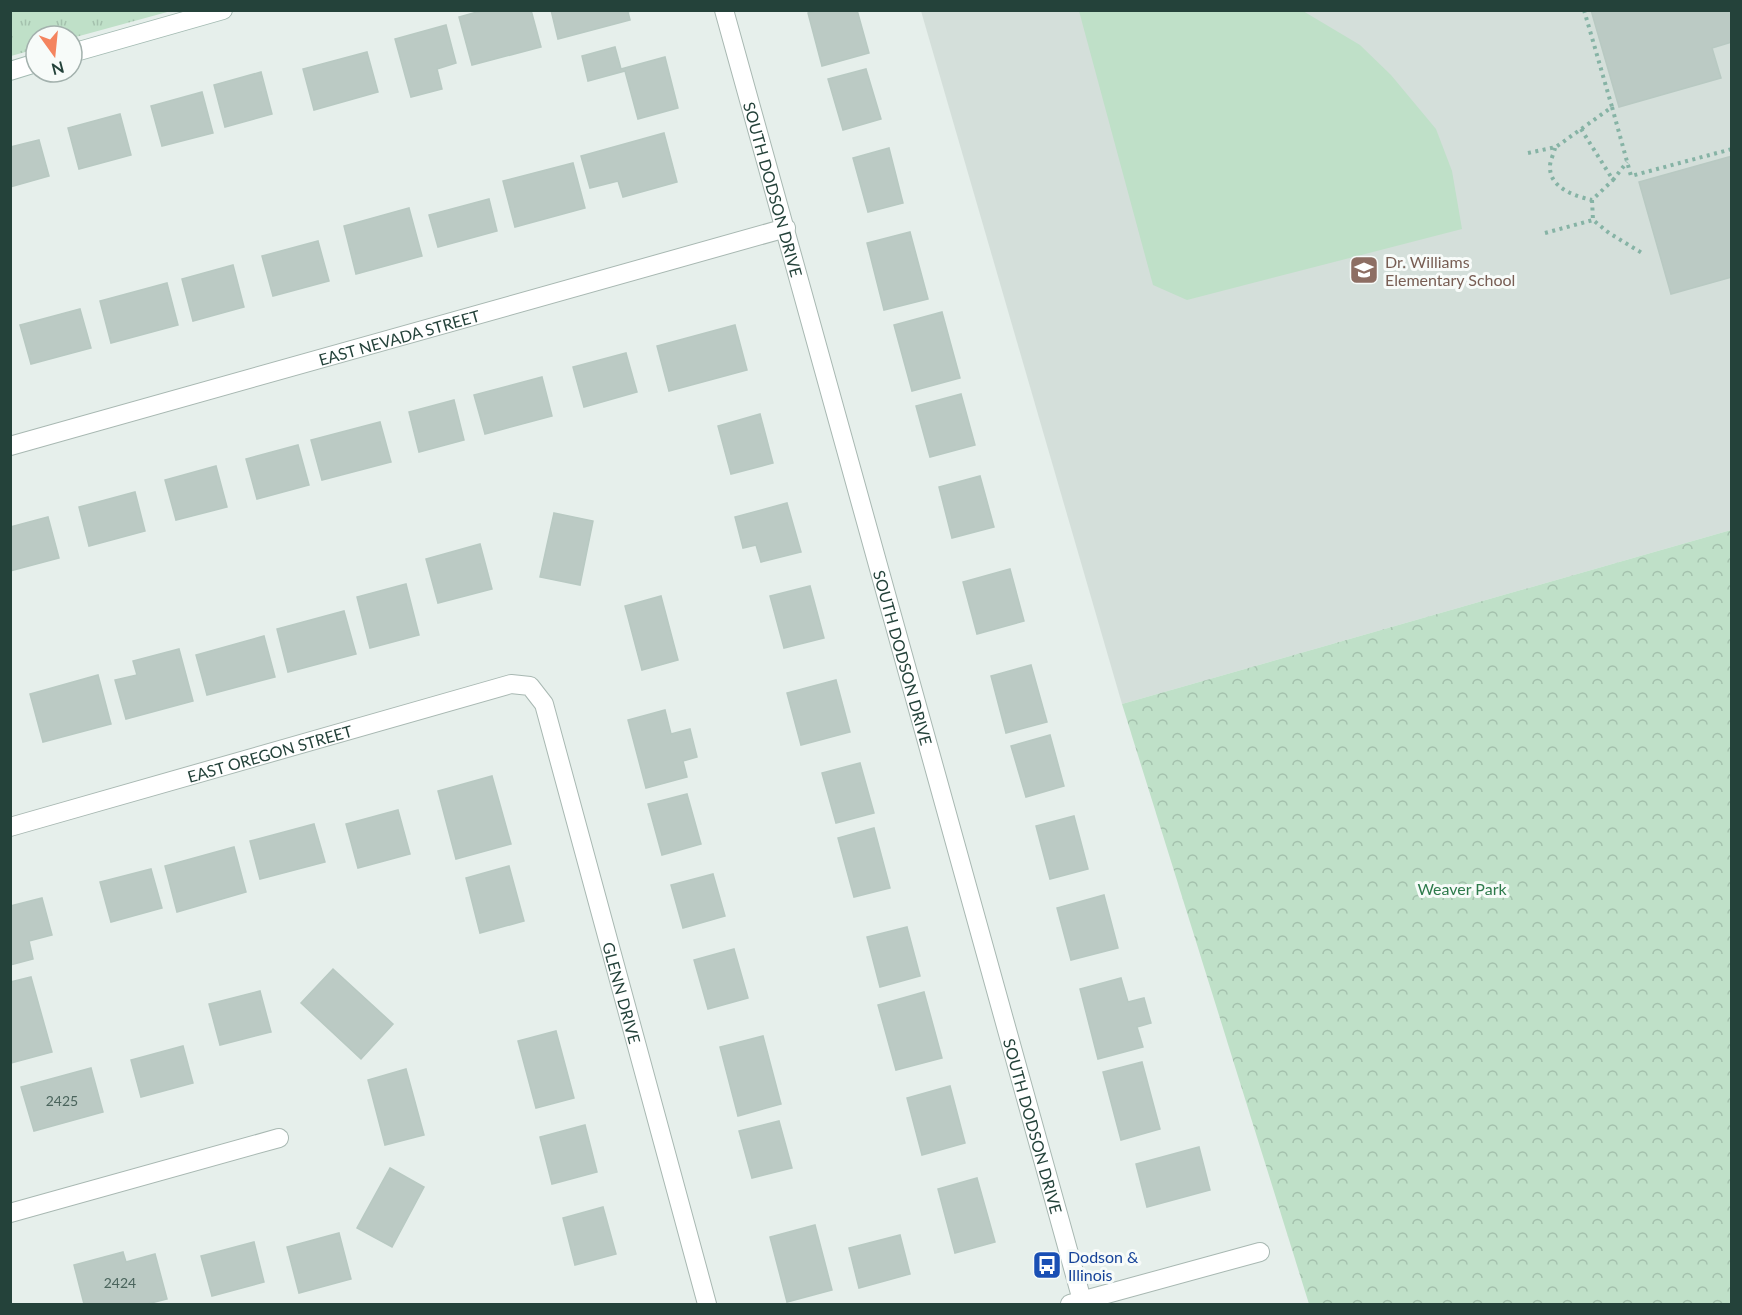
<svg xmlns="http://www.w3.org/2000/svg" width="1742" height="1315" font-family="Lato,sans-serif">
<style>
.built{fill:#d4dfda}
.grass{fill:url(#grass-tufts)}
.park{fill:url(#park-crowns)}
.pitch{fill:#bfe0c8}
.building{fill:#bbcac4;stroke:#b8c9c2;stroke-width:1.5}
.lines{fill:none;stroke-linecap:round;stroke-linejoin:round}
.street-casing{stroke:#a8b8b2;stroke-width:20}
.secondary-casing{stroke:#a4bbb3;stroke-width:20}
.path{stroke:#86b3a5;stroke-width:4;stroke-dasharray:3 4.5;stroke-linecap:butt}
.street{stroke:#fff;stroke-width:18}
.secondary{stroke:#fff;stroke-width:18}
.labels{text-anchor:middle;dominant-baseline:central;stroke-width:6;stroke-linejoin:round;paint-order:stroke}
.number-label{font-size:14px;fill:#4a645c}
.street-label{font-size:16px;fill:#24423a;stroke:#f7fbf9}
.education-label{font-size:16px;fill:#785e54;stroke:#f7fbf9;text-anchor:start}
.park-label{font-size:16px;fill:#2d7a4b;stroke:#f7fbf9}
.transit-label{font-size:16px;fill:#164399;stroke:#f7fbf9;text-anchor:start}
</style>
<defs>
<pattern id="grass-tufts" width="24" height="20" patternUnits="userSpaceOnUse" patternTransform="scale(1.5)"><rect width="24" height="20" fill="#bfe0c8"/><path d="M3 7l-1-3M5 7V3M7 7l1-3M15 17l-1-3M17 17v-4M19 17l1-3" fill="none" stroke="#a4c1ad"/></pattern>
<pattern id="park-crowns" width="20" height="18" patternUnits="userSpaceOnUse" patternTransform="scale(1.5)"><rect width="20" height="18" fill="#bfe0c8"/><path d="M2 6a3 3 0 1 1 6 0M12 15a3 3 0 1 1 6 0" fill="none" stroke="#a4c1ad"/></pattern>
</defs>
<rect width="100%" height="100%" fill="#e6efeb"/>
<path class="built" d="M921,11H1731V530L1122,704Z"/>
<path class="grass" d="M11,10H171V11L72,38V36H36V49L11,56Z"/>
<path class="park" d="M1731,530V1304H1309L1122,704Z"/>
<path class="pitch" d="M1079,11H1303L1360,45L1391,75L1436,129L1452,171L1462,229L1187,300L1153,285Z"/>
<path class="building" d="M484,10H531L541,47L472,65L459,17Z
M551,10H634L628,12L630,20L558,39Z
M819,10H857L869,53L822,66L808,13Z
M1591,10H1732V42L1712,48L1721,78L1619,107Z
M446,25L456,63L437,69L442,89L411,97L395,39Z
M615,47L621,69L665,57L678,108L638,119L625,71L588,81L582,56Z
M367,52L378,92L314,110L303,69Z
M866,69L881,119L843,130L828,79Z
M261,72L272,114L225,127L214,85Z
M202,92L213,133L162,146L151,106Z
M120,114L131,155L79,169L68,128Z
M664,133L677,182L623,197L618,181L590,188L581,156Z
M39,140L49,176L10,187V147Z
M889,148L903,203L868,212L853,158Z
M1732,156V277L1671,294L1639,182Z
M573,163L585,208L515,227L503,181Z
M489,199L497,231L438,247L429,215Z
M409,208L422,256L356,274L344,226Z
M910,232L928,299L884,310L867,243Z
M318,241L329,281L273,296L262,256Z
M233,265L244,307L193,321L182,279Z
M167,283L178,325L111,343L100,301Z
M80,309L91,348L31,364L20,325Z
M942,312L960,378L912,391L894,325Z
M735,325L747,370L669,391L657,346Z
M626,353L637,392L584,407L573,367Z
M542,377L552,416L485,434L474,395Z
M961,394L975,445L930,457L916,406Z
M454,400L464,440L419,452L409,412Z
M760,414L773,463L731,474L718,426Z
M380,422L391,462L322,480L311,440Z
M298,445L309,485L257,499L246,459Z
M216,466L227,507L176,520L165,480Z
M980,476L994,527L952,538L939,487Z
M135,492L145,531L89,546L79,507Z
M787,503L801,552L761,562L756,545L743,548L735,517Z
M554,513L593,521L580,585L540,577Z
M48,517L59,558L10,571V527Z
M480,544L492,589L438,603L426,559Z
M1010,569L1024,621L977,634L963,582Z
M406,584L419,635L370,648L357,597Z
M810,586L824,638L784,648L770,596Z
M661,596L678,660L642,670L625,606Z
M344,611L356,654L288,672L277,629Z
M264,636L275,677L207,695L196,655Z
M179,649L193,701L126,719L115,680L137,675L133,661Z
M1031,665L1047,722L1006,733L991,676Z
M98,675L111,724L43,742L30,694Z
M836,680L850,732L801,745L787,693Z
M665,710L671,734L690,729L697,757L683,761L687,777L646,788L628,720Z
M1050,735L1064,786L1026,797L1011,746Z
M860,763L874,813L836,823L822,773Z
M492,776L511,844L456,859L438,791Z
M687,794L701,844L662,855L648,804Z
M398,810L410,854L358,868L346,824Z
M1074,816L1088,869L1050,879L1036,826Z
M314,824L325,862L260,879L250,841Z
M874,828L890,888L854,897L838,838Z
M234,847L246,892L177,912L165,866Z
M509,866L524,921L480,933L466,878Z
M151,869L162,908L111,922L100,882Z
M713,874L725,916L683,928L671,885Z
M1104,895L1118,948L1071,960L1057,908Z
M42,898L52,935L29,941L33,959L10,965V906Z
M907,927L920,976L880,987L867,937Z
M734,949L748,998L708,1009L694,960Z
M333,969L393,1024L361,1059L301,1003Z
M31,977L52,1052L11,1063L10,982Z
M1121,978L1128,1002L1144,998L1151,1023L1137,1027L1143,1047L1098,1059L1080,989Z
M260,991L271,1032L220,1045L209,1004Z
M924,992L942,1058L896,1070L878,1005Z
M556,1031L574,1098L536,1108L518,1041Z
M763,1036L781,1104L738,1116L720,1047Z
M183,1046L193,1083L141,1097L131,1060Z
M1142,1062L1160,1129L1121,1140L1103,1072Z
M91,1068L103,1112L34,1131L21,1087Z
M406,1069L424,1135L385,1145L368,1080Z
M950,1086L965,1143L922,1155L907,1098Z
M779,1121L792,1168L752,1178L739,1131Z
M585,1125L597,1172L552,1184L540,1137Z
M1199,1147L1210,1190L1147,1207L1136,1164Z
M390,1168L424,1187L392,1247L357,1228Z
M977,1178L995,1242L955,1253L938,1189Z
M603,1207L616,1254L575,1265L563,1218Z
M815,1225L832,1290L787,1302L770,1237Z
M339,1233L351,1279L299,1293L287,1247Z
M900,1235L910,1274L859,1288L849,1248Z
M254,1242L264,1282L212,1296L201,1256Z
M123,1252L126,1262L155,1254L167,1299L147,1304H84L74,1265Z"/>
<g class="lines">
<g class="street-casing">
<g id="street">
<path id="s1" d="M724,10L1083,1304"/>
<path id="s2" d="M10,446L786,228"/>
<path id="s3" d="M10,827L511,684L530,686L544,704L707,1304"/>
<path d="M10,1213L279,1138"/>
<path d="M1070,1304L1260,1252"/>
</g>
</g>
<g class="secondary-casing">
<path id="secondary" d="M72,53L223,10
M10,71L36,63"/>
</g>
<path class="path" d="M1584,10L1612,107
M1581,129L1613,180L1627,162
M1555,148C1554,153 1550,161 1550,166C1549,188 1575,196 1592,200L1613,180
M1528,153L1556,147L1612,107L1631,176L1732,149
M1592,200L1593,220L1609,233L1642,253
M1545,233L1593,220"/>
<use href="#street" class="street"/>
<use href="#secondary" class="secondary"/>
</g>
<defs>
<g id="school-square" transform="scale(1.5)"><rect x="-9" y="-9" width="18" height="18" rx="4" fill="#8d6e63" stroke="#f7fbf9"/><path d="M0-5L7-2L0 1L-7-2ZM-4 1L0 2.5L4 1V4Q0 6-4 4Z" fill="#fff"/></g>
<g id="bus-square" transform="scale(1.5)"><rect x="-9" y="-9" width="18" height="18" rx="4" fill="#1a4fb4" stroke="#f7fbf9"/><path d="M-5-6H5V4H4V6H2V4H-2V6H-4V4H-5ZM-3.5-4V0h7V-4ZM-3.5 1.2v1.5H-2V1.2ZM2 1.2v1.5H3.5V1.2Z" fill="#fff"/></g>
</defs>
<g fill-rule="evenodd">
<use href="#school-square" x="1364" y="270"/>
<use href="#bus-square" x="1047" y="1265"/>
</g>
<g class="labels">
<g class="number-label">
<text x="62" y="1100">2425</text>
<text x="120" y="1282">2424</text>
</g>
<g class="street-label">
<text stroke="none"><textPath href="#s1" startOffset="186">SOUTH DODSON DRIVE</textPath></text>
<text stroke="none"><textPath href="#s2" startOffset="404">EAST NEVADA STREET</textPath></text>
<text stroke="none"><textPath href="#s1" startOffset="672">SOUTH DODSON DRIVE</textPath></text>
<text stroke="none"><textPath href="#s3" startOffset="270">EAST OREGON STREET</textPath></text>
<text stroke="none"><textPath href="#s3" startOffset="862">GLENN DRIVE</textPath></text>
<text stroke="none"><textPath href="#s1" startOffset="1158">SOUTH DODSON DRIVE</textPath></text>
</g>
<g class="education-label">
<text x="1385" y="261">Dr. Williams<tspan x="1385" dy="18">Elementary School</tspan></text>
</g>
<g class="park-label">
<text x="1462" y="888">Weaver Park</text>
</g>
<g class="transit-label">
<text x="1068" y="1256">Dodson &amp;<tspan x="1068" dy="18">Illinois</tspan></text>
</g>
</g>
<rect width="1742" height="1315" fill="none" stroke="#24423a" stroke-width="24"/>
<g transform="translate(54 54) rotate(165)"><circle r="28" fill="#f7fbf9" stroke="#a3b1ad" stroke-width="1.5"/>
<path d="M0-4.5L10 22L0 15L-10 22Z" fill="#f4845f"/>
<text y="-9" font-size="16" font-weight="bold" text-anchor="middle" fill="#24423a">N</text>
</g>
</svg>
